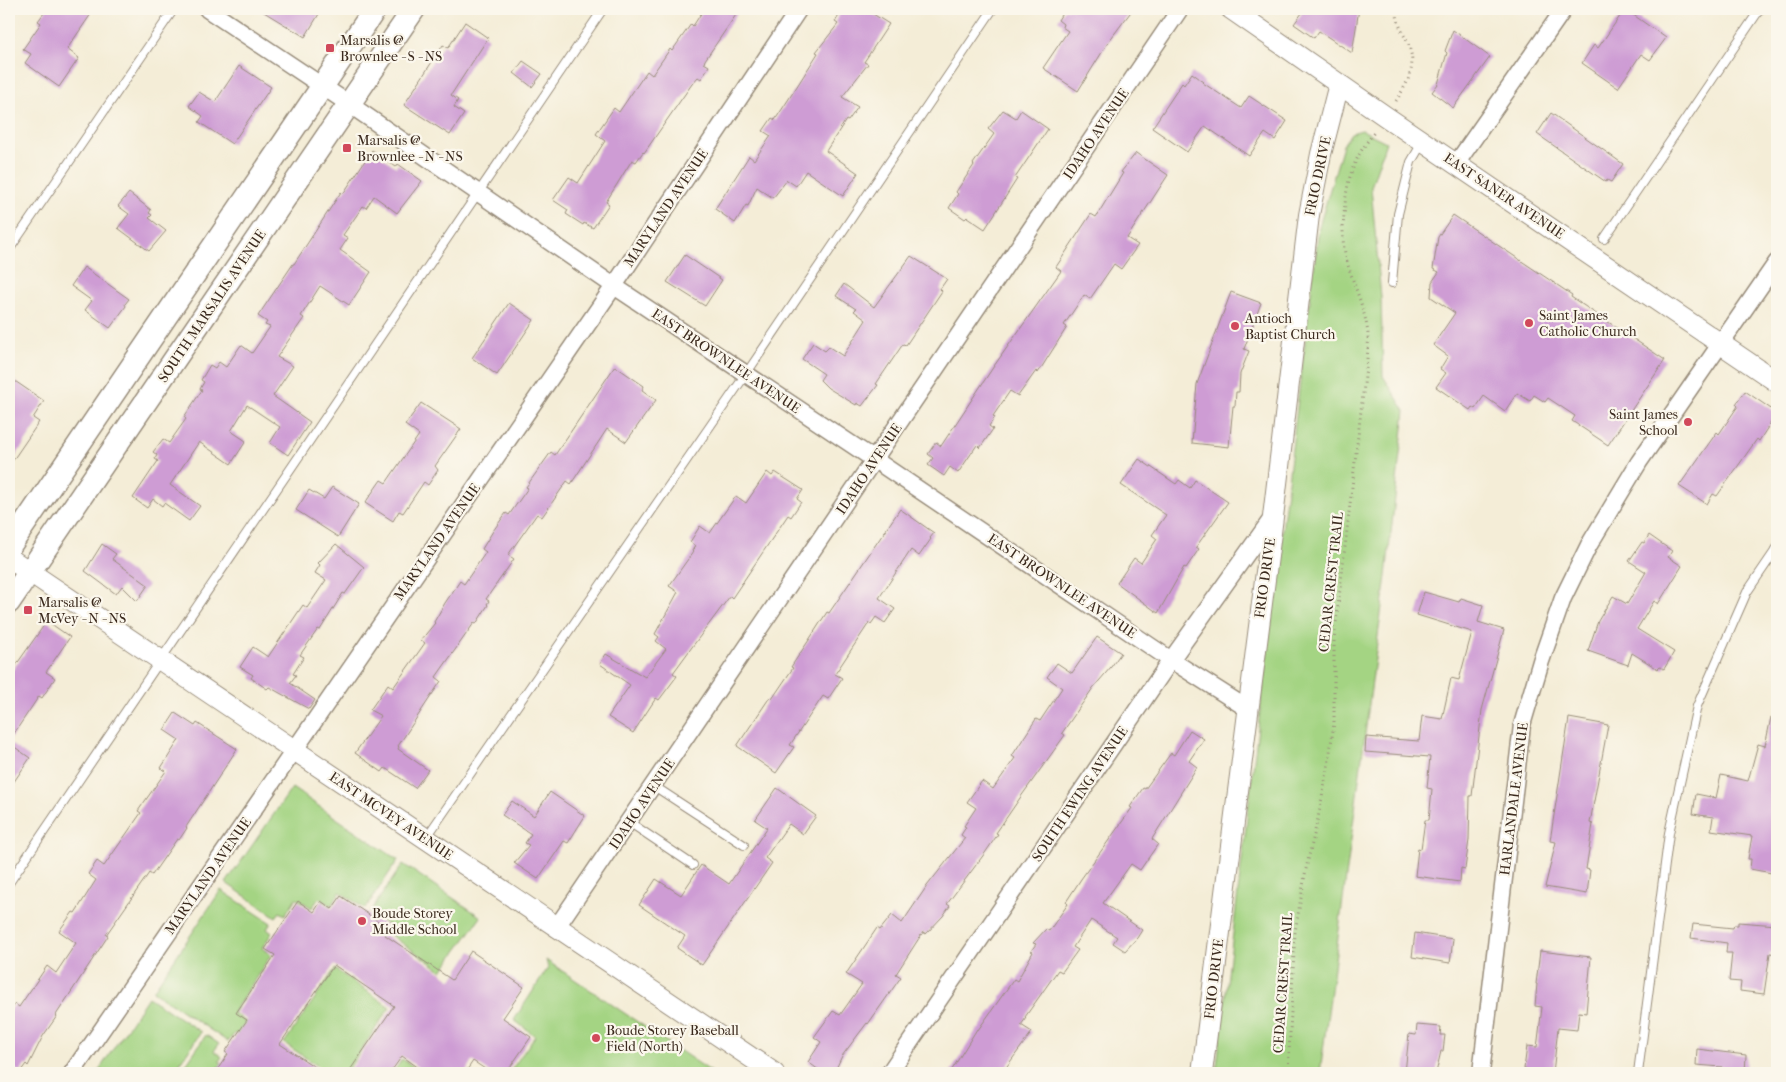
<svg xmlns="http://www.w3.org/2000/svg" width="1786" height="1082" font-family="'IM FELL French Canon',serif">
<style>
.green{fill:#a4d483;stroke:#707f50}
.building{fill:#ce9cd4}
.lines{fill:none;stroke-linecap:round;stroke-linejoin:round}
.service-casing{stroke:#988c7a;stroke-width:10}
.minor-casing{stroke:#988c7a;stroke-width:19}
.tertiary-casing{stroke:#988c7a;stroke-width:22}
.secondary-casing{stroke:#988c7a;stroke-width:25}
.path{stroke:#988c7a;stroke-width:3;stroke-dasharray:1 4;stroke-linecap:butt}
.service{stroke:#fff;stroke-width:8}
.minor{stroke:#fff;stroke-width:16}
.tertiary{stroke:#fff;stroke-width:20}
.secondary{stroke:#fff;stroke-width:22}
.poi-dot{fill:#d1495b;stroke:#fbf7ec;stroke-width:2}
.labels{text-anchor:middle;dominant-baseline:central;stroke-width:4.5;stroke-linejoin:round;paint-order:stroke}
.poi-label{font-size:14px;fill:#3b2a1e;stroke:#fbf7ec;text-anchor:start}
.street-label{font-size:14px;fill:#3b2a1e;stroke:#fbf7ec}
</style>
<rect width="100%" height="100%" fill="#fbf7ec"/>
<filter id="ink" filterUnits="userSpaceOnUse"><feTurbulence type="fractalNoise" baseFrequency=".02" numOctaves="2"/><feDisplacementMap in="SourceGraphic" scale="10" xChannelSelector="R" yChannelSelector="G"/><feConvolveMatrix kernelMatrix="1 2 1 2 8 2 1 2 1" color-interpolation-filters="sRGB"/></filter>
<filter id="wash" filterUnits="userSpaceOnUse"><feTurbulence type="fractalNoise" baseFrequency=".0096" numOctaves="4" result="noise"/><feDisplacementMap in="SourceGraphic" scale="20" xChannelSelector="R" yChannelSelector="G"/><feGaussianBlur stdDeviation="1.12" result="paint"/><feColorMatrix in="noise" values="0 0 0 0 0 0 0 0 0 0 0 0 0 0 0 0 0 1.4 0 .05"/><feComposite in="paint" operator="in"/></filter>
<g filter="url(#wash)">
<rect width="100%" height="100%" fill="#f4edd7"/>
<path class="green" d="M1362,130L1386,142L1371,187L1381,297L1383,376L1405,411L1386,576L1320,1073H1216L1319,227L1343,145L1351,133Z
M292,788L398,860L365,909L340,892L331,906L319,898L312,908L296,898L285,915L280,912L276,917L226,883Z
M403,864L481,917L442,971L389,934L392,928L370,912Z
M221,890L271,923L267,929L272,933L262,948L271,955L233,1013L250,1025L242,1037L235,1033L228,1042L153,991Z
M546,960L713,1073H509L535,1036L514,1020L548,968Z
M335,969L390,1007L346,1073H328L284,1043Z
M148,997L201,1032L173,1073H97Z
M206,1035L219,1044L214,1051L222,1057L219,1061L224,1065L218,1067L216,1073H180Z
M402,1059L423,1073H393Z"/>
<g id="blocks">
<path class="building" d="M47,9H83L91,14L67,49L79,58L59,87L25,63L31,54L23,49L41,23L38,21Z
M259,9H322L305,37Z
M704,9H740L705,60L704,63L709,66L701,79L698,77L692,84L644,153L643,152L636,162L632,160L606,202L609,204L593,228L584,223L583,225L566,214L568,210L553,200L569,177L578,183L605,141L596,134L614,108L619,112L647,71L652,75L670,49L672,51L691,24L693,26Z
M843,9H865L889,24L864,62L868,64L842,97L858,107L848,121L846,120L826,151L858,173L843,196L806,171L796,186L787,180L773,198L757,187L748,206L746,205L735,223L715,209L749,156L754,160L771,136L763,131L772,118L775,120L794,91L818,53L816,52L838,24L835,22Z
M1065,9H1133L1109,41L1078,91L1043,68L1068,31L1062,27L1063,24L1058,20Z
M1305,9H1359L1352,53L1319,31L1314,38L1294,24Z
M1625,9L1666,38L1650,60L1641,54L1618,88L1582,63L1594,45L1598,48Z
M465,22L488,38L451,95L458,100L454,107L464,114L450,135L404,105L443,45L448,48Z
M1453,30L1490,57L1453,108L1432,92L1438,84L1447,53L1445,51Z
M523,61L542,74L532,87L514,73Z
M239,66L271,87L232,144L199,122L203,116L189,106L199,92L215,102Z
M1192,73L1204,82L1203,83L1241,108L1249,96L1287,121L1275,140L1265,133L1249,156L1205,126L1187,152L1152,128L1182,83L1184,85Z
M1003,110L1016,118L1021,110L1048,129L1015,178L1017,179L985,229L967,217L965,219L949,208L958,194L956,192L974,165L973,164L994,134L988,129Z
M1551,113L1623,164L1611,182L1607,180L1606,182L1537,134Z
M372,150L396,167L398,164L422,181L397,213L374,196L366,208L363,206L343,235L348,238L340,250L371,272L349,305L320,286L301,316L304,318L277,357L293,366L273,396L310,422L288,455L270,443L280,427L247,405L231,431L246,441L231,464L199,442L170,485L200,506L189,521L164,503L162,506L153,499L147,508L133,498L158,461L155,459L157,455L153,452L163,439L169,443L186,419L184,417L202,390L200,389L204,382L201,380L210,365L215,368L219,362L226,367L241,345L252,353L270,327L265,325L267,322L258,316L293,264H294L341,192L343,194Z
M1136,153L1168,175L1127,238L1138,245L1121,269L1114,264L1090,299L1084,295L1064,325L1067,327L1038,373L1036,371L1018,396L1010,391L993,416L995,417L989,426L993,429L980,448L977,445L958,473L950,467L944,476L928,465L933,458L928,454L936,442L941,446L994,366L1061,271L1056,267L1091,214L1096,217L1123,173L1121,172Z
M129,193L151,210L149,213L152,215L149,218L166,231L149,251L118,228L129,214L118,206Z
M1453,215L1572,295L1571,297L1665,360L1608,445L1572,421L1575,416L1548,398L1545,402L1534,395L1530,401L1517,393L1505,411L1484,396L1475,409L1472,407L1470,410L1436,387L1446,373L1440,369L1448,356L1433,345L1455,313L1431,297L1432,282L1439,272L1433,269L1438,237Z
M685,255L722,280L705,306L667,282Z
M911,256L947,279L940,289L942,291L906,345L903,344L876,384L878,385L862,406L857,403L856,405L828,388L820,380L824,374L802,359L813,343L825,351L829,347L843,356L866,320L854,311L856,309L836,296L844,284L874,307Z
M84,267L129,299L125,304L126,306L110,328L85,310L92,301L71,286Z
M1231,292L1261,303L1244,349L1249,351L1240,374L1239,392H1236L1235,406H1233L1229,447L1192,443L1197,384Z
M509,303L534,320L497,375L472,358Z
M615,366L644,386L642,390L656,400L626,442L607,429L571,484L567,481L542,517L537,514L508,555L514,559L486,599L489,601L487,604L488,605L476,624L474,623L436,677L441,681L398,746L399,747L398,749L428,770L415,788L385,768L382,772L355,753L381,716L370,710L388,684L393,688L425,643L421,640L435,623L434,622L445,603L460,581L464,584L486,552L482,549L493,531L506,513L509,515L528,488L526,487L551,452L555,455Z
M9,377L44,401L33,418L39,422L9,466Z
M1745,391L1777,413L1759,441L1757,439L1717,496L1713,494L1707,504L1679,486L1717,432L1719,434L1738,406L1736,404Z
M421,403L461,429L435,466L438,470L428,485L424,482L403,513L399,511L393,521L365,503L381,480L386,483L419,435L405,425Z
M1139,459L1176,484L1179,480L1190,488L1195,480L1228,502L1196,547L1199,549L1186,568L1184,567L1158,613L1117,583L1134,558L1141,563L1157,539L1152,535L1166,515L1121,485Z
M767,472L772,476L775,472L803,490L797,499L801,502L791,517L788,515L732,598L730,596L692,647L673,673L677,676L659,700L656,698L633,733L608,717L630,685L600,664L606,654L645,677L666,649L656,641L659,637L655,634L678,592L669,586L693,552L692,551L695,546L690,542L700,526L710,533L736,496L746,503Z
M332,487L359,504L338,537L296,510L309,490L324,499Z
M900,509L934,533L930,538L931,539L919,556L911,550L879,598L895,609L885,623L876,617L871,624L869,623L835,674L842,678L828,699L823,696L790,745L794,747L776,773L737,746L770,697L772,699L793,668L791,667L809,640L827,612L829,613Z
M1649,535L1672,551L1668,557L1682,566L1658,604L1654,601L1637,629L1674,652L1664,669L1660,667L1658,669L1632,653L1628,665L1588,651L1598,621L1613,596L1627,604L1646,572L1629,561L1642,542L1644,543Z
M102,544L116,554L112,559L148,585L137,601L122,586L116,594L85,571Z
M336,544L364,567L345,594L343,593L320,630L318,629L300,655L304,657L293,674L296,675L290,683L315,700L309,709L269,687L267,689L251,678L253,675L240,667L253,647L268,657L303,605L307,608L326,580L315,573L320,565L318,563Z
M1424,592L1459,602L1461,598L1483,605L1478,622L1504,630L1482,710L1472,796H1470L1469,840L1465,869L1461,868L1460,882L1415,876L1418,848L1421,849L1425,820H1429L1432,789L1427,788L1430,757L1365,752L1366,737L1419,741L1422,716L1442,719L1451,678L1459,680L1472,632L1417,615Z
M47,621L70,637L46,672L55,678L42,698L39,696L9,741V675Z
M1097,637L1121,653L1111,667L1093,688L1062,733L1065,735L1020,798L996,833L998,834L985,853L947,904L950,906L943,916L926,934L923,932L896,974L901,977L868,1024L867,1023L842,1056L834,1073H823L808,1062L821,1042L814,1037L833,1011L840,1015L862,984L846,974L877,928L880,930L892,915L902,923L927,886L965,838L961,835L966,827L964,826L976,808L967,802L982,781L993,789L1015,758L1012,756L1036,719L1040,721L1062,688L1047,677L1057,663L1072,673Z
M175,713L195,726L197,723L237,749L186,827L187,828L179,840L177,839L152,875L149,873L106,935L108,936L56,1015L57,1016L43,1036L28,1066L26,1064L20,1072L9,1065V1012L15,1004L19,1007L47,966L56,973L76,943L59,931L73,912L75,913L96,880L88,874L97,861L104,866L141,813L138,811L166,771L161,768L179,740L164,730Z
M1771,717L1777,718V874L1750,869L1751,859H1748L1752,836L1711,830L1713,817L1693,814L1696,794L1716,798L1721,775L1748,781L1758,744L1765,746Z
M1569,718L1608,725L1590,823L1593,824L1586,869L1590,870L1587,894L1545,887L1556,842L1550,841Z
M1190,730L1204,739L1189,761L1197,767L1152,839L1158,844L1140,870L1131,864L1103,903L1142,930L1137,938L1125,951L1113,943L1117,937L1091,920L1073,947L1078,950L1062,972L1058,970L1025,1017L1026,1018L1021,1025L1032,1032L1002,1073H950L977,1029L978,1030L1014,979L1017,981L1033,952L1031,951L1036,944L1033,943L1046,929L1049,931L1068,904L1066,902L1081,879L1132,808L1130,807L1143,788L1145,789L1171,753L1174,755Z
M9,743L30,758L9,789Z
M777,788L816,816L803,834L789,824L765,858L772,863L702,965L677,948L685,936L639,905L656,879L681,895L701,865L729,884L767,828L755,820Z
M550,792L585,816L568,843L564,841L538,879L514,863L529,845L525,843L531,834L502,815L512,801L534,816Z
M341,896L390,929L385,935L452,980L471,951L524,987L503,1018L531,1037L506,1073H491L473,1061L465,1073H426L402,1056L390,1073H348L394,1006L334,965L280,1044L324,1073H215L228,1054L225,1052L247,1020L236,1013L275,955L265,949L298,901L314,912L321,901L332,909Z
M1738,922L1777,925V954L1770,953L1764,994L1740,991L1741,982L1729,981L1732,953H1726L1727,943L1691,938L1693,924L1733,928L1734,925H1738Z
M1415,933L1453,939L1450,963L1412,957Z
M1540,951L1591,957L1586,1013L1579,1012L1577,1030L1558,1028L1553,1073L1524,1069L1527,1046L1537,1047L1538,1040L1542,1007L1535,1006L1537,984H1536Z
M1417,1025L1441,1027L1440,1035H1445L1443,1051H1441L1436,1073H1405L1409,1034L1416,1035Z
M1697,1049L1746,1055L1745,1073H1721L1722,1067L1696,1065Z"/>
</g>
</g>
<g filter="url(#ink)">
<use href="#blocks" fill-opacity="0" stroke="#988c7a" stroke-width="1"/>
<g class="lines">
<g class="service-casing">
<path id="service" d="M1604,239L1760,9
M9,250L174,9
M1392,283L1398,214L1411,162L1422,143
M654,786L744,845
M629,822L693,865
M426,838L746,374L993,9
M9,883L603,9
M1638,1073L1669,833L1697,706L1747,592L1777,548"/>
</g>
<g class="minor-casing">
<path id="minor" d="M207,9L349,104L614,286L875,460L1171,660L1248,709
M1456,164L1564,9
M556,928L1180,9
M72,1073L614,286L799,9
M889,1073L1171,660L1273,517
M1481,1073L1522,725L1541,661L1563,598L1589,545L1639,462L1777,262"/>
</g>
<g class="tertiary-casing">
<path id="tertiary" d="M1231,9L1385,116L1777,382
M9,558L774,1073
M1202,1073L1273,517L1309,215L1321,154L1339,84"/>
</g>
<g class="secondary-casing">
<path id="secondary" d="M9,547L375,9
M9,602L414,9"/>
</g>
<path class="path" d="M1396,101C1410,79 1418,64 1406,39C1401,30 1396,19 1397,9
M1288,1073L1295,932L1306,869L1318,818L1328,767L1334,722V640L1366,368C1367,357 1369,345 1368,334C1365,306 1351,281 1345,253C1342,241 1343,227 1344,215C1347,178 1352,161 1375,131"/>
<use href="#service" class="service"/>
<use href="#minor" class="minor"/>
<use href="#tertiary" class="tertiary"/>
<use href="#secondary" class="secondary"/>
</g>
</g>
<g class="poi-dot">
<rect x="325" y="43" width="10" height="10" rx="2.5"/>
<rect x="342" y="143" width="10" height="10" rx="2.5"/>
<circle cx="1529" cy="323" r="5"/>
<circle cx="1235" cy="326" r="5"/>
<circle cx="1688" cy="422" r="5"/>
<rect x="23" y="605" width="10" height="10" rx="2.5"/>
<circle cx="362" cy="921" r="5"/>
<circle cx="596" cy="1038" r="5"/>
</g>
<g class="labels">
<g class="poi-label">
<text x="340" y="40">Marsalis @<tspan x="340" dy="16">Brownlee - S - NS</tspan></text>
<text x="357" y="140">Marsalis @<tspan x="357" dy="16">Brownlee - N - NS</tspan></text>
<text x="1539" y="315">Saint James<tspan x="1539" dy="16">Catholic Church</tspan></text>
<text x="1245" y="318">Antioch<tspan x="1245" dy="16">Baptist Church</tspan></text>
<text x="1678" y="414" text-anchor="end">Saint James<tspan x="1678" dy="16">School</tspan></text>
<text x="38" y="602">Marsalis @<tspan x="38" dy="16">McVey - N - NS</tspan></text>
<text x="372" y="913">Boude Storey<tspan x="372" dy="16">Middle School</tspan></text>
<text x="606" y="1030">Boude Storey Baseball<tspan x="606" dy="16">Field (North)</tspan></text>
</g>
<g class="street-label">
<text transform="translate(1096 134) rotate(-56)">IDAHO AVENUE</text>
<text transform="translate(1318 176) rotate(-78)">FRIO DRIVE</text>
<text transform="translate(1504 196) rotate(34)">EAST SANER AVENUE</text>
<text transform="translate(666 208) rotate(-56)">MARYLAND AVENUE</text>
<text transform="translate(212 306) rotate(-56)">SOUTH MARSALIS AVENUE</text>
<text transform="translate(726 361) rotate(34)">EAST BROWNLEE AVENUE</text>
<text transform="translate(869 469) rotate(-56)">IDAHO AVENUE</text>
<text transform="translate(437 542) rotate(-55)">MARYLAND AVENUE</text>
<text transform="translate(1265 578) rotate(-82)">FRIO DRIVE</text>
<text transform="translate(1331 582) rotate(-84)">CEDAR CREST TRAIL</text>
<text transform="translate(1062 586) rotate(34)">EAST BROWNLEE AVENUE</text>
<text transform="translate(1080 794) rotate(-56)">SOUTH EWING AVENUE</text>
<text transform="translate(1514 799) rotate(-83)">HARLANDALE AVENUE</text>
<text transform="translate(642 804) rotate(-56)">IDAHO AVENUE</text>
<text transform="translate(391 816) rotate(34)">EAST MCVEY AVENUE</text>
<text transform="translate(208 876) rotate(-55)">MARYLAND AVENUE</text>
<text transform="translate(1214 979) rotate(-83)">FRIO DRIVE</text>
<text transform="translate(1283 983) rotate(-86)">CEDAR CREST TRAIL</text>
</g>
</g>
<rect width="1786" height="1082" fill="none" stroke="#fbf7ec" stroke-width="30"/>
</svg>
